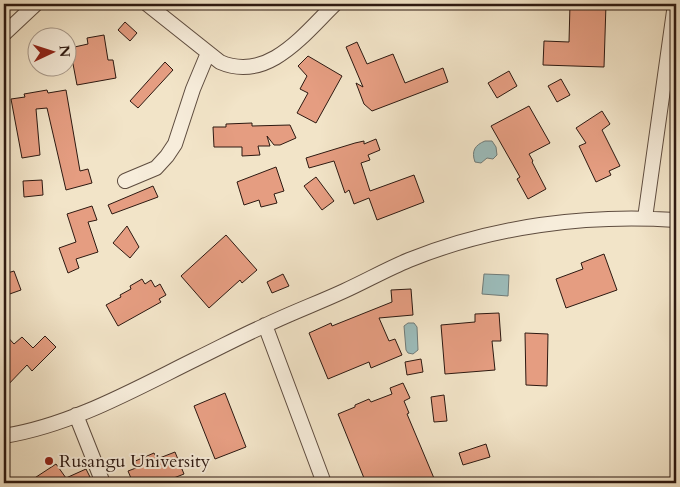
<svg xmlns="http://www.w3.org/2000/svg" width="680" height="487" font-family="Cardo,serif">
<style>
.water{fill:#9cbdbc;stroke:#707b78}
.building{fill:#e59d81;stroke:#2d1911}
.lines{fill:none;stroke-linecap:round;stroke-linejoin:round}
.minor-casing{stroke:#5e4c3f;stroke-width:16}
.minor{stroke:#f7eddb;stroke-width:14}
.poi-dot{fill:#8f2418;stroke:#f7eddb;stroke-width:2}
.labels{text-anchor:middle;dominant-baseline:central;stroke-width:4;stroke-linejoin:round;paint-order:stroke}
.poi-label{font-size:18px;fill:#2d1911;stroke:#f7eddb;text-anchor:start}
</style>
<rect width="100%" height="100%" fill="#f2e4c8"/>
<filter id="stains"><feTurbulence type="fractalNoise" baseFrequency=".004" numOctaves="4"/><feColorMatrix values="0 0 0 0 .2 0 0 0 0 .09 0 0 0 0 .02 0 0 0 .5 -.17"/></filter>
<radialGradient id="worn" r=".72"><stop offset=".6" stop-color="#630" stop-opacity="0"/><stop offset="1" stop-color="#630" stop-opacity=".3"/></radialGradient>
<path class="water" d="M485,141H492L496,147L497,155L493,159L487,158L481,163L475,162C471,151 475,145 485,141Z
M484,274L509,275L508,296L482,294Z
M408,323H414L417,327L418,350L413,354L408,353L406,350L404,326Z"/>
<path class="building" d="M570,4H606L604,67L543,65L544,41L569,42Z
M125,22L137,33L130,41L118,30Z
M104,35L108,60H113L116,78L77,85L70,48L88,44L87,38Z
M357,42L367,64L393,54L405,83L443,68L448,82L372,111L364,104L356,83L363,87L346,47Z
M308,56L342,76L316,123L297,113L308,93L300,89L307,76L298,66Z
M165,62L173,70L138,108L130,101Z
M509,71L517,86L497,98L488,83Z
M561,79L570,95L557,102L548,86Z
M47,90L48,93L66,90L80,171L88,169L92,183L66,190L47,108L36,109L40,155L22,158L11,99L25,97L24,94Z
M529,106L550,143L529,154L533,161L532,162L546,189L528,199L517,179L520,177L491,126Z
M602,111L610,124L602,130L620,166L609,171L611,175L596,182L579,146L586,143L576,128Z
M252,123V126L290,125L296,138L280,145H274L267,136L270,146H258L260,155L242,156V147H214L213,127H226V124Z
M376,139L380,150L368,155L370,160L361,163L370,191L414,175L424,202L377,220L369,198L354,204L349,190L345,193L334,161L309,168L306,158L355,143L364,141V144Z
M276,167L284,191L274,194L277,203L261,207L259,200L244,205L237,182Z
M316,177L334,201L322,210L304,186Z
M42,180L43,195L24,197L23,181Z
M153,186L158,197L112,214L108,205Z
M92,206L97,220L88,222L98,252L76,259L79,268L68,273L59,248L76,242L67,214Z
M127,226L139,247L130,258L113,243Z
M226,235L257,270L242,283L240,280L209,308L181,276Z
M604,254L617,290L566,308L556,279L583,269L581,263Z
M14,271L21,290L4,296V274Z
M283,274L289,286L272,293L267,282Z
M142,279L145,284L151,280L155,287L160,284L166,295L159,299L161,302L118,326L106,305L121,297L120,295L131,289L130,286Z
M411,289L413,315L379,318L389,341L395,339L402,355L371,368L369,362L328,379L309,333L331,323L332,326L392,302L391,290Z
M499,313L501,341H492L495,370L445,374L441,325L475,322V314Z
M4,333L14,344L22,337L33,348L45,336L56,347L32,371L27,365L4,389Z
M525,333L548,334L547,386L526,385Z
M421,359L423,372L407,375L405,362Z
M403,383L410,398L404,401L409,413L407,414L436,483H366L338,414L355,407V405L369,399L371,402L392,394L390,388Z
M225,393L246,447L215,459L194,406Z
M444,395L447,421L434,422L431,397Z
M486,444L490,457L463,465L459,453Z
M175,452L184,474L161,483H133L128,471L136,468L133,462L154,453L157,459Z
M56,464L66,478L86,469L93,483H27Z"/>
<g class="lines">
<g class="minor-casing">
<path id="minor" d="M147,4L220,62C268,83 304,34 335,4
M4,34L36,4
M125,181L156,168L167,156L175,144L193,89L208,53
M645,218L675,4
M265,325L324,483
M76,415L103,483
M4,436C72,425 135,389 196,359C219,348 241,336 264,326C291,313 318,303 344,291C366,281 387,269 409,260C493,226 586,214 676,220"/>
</g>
<use href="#minor" class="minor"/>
</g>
<circle class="poi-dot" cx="49" cy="461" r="5"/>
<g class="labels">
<g class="poi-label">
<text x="59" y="461">Rusangu University</text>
</g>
</g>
<rect width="680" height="487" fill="none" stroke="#f2e4c8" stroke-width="20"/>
<rect x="5" y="5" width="670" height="477" fill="none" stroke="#2d1911" stroke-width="2.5"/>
<rect x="10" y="10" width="660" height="467" fill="none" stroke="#2d1911"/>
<g transform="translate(52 52) rotate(86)"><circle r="24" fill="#f7eddb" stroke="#a6988a"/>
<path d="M0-4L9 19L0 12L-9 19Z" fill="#8f2418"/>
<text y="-8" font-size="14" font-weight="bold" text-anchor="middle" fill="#2d1911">N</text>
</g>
<rect width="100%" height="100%" filter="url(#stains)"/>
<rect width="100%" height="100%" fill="url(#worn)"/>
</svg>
